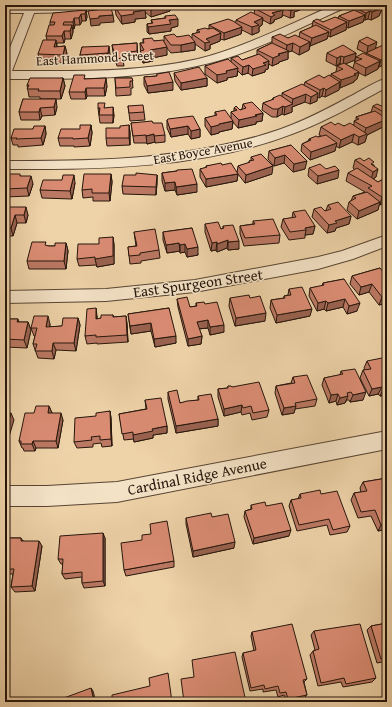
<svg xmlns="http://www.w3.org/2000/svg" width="392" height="707" font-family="'Gentium Book Plus',serif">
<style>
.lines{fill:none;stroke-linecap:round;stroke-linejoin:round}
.street-casing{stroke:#584533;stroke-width:2}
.street{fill:#f4e2c6;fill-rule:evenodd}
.wall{fill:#bb7863;stroke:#26160c}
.shaded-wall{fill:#996250;stroke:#26160c}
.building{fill:#da8c73;stroke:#26160c}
.labels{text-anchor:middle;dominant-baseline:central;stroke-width:3;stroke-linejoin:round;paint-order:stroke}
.far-street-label{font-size:13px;fill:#26160c;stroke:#f4e2c6}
.street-label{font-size:15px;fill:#26160c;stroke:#f4e2c6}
</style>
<rect width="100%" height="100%" fill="#eed2a8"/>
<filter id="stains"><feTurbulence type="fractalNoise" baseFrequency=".005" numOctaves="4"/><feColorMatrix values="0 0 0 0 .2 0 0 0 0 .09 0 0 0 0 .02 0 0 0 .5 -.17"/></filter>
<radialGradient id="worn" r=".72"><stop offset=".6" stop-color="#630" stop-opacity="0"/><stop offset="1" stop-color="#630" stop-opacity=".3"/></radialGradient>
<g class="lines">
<g class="street-casing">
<path id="street" d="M27,5H37V6L121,5L116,8L76,12L34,13L12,71C74,71 137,73 198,59C245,47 290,24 334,5H348L347,7C305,25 265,47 221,60C151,80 77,79 5,79V60L24,13H5V7H26Z
M387,78V87C356,104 325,122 292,134C200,169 102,169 5,169V161C98,161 192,160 281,129C304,121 327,109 349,97C361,91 374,82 387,78Z
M387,235V246L353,259L318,269L195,292L106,301L5,303V291L106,289L195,280L318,257L342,251Z
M387,431V449L117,502L47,506H5V486H47L117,482Z"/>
</g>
<use href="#street" class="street"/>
</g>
<path class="wall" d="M143,5H170V11L151,17L145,12L146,18L135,19V22L122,24L116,15L115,7L143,6Z
M172,5H192V6L177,9Z
M275,5H309L302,8L300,7V10L294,12V17L290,18L283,15L282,17L274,20V22L270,24L263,20L262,25L259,27V32L252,35L242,30L241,34L224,40L220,39V41L210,45V49L205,51L195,44V50L181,52L171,53L166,47L167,55L152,58L153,61L143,63L141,58L140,43H143V39L154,41H164V36L192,38V34L197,33V30L209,29V25L236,22V20L254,14L255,7L275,6Z
M363,5H387V11L384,10L381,11L379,16L371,20L368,19L365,20H364L363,22L348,28L346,27V30L330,37L328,36L327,39L310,46L309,50L299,55L292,51L288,52V59L279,62V63L272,66L269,64L268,69L265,70V72L252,76L248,73L242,75L238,71L237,76L227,78V80L217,83L205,74V66L231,62V58L242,60L257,55V50L272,43V37L288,38L299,37L300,32L312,27L313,21L323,22L338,18L339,16L355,10V8Z
M86,10L87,17L86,21H82L80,25H75L74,29H73V32L71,39H65L64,43H57V47L65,46L67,54L64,63L40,61L38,54L47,40L46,36L50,25V22Z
M165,16L178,26L171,28V31L149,34L147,32V24L152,23L151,20L165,18Z
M359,41L375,48L387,47V63L379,67H378V69L365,76L359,73L357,79L354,81V82L340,88L339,87V90L325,97L322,96L319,98L317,97V101L310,104L305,102L292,107V112L284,115L282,114L277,117H272L262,110L263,103L272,100L273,98L282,97V93L304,85L305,82L331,76V74L336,72L337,66L341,64L340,63L336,66L326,61L327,53H356L355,60L345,64L353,68L356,57L366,55V53L357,49Z
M137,43L138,59L123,60L124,66H117L113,52L112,45Z
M82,47L110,54L109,61L81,62L80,55Z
M174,73L207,78V86L181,90L175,81Z
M157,74L173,90L148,93L144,85V77L157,76Z
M63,78L65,86L61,99H40V97H29L27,85Z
M115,78H132L133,88H131V95L116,96Z
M85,79L107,86L105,96H87L86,99H71L69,92Z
M23,99L57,107L55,115L42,116L40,120H21L19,112Z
M243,104L263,113L262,121L256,122V124L238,128L233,122L232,129L219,132V133L211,135L205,126V118L215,116V112L231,118V112L234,111V108L240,110L242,109Z
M387,105V123L386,122L385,126L367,135L365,142L358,145L352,142L339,148L336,146L335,151L310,160L301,151L302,144L308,141L309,139L318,137L321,136L319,135L321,127L335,125L344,126L354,125V121H356V117L371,112L373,106L386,108Z
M128,106L144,112L145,120L130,121Z
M98,108H105L114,115L113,123H100Z
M167,120L200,129V137L191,139L188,134L171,137L167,128Z
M131,123H153L165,135V142L155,143V142L147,144V143H134Z
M91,125L92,133L90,146L74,147V146H60L58,138Z
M129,125L130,133V145L107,146L106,138L120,128Z
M45,126L46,134L43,145L18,147V145H13L11,138L33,129Z
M291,145L305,169L293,172L284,163L274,166L268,159L269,151Z
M251,157L272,174L245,183L238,174L237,181L206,187L200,177V169L206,168V166L222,165L237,173L238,166L249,163V161H251Z
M355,160L364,161L374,165L376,177L373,179L378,182L387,177V201L379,205L378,210L357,219L347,210L349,202L351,201L353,196L365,192L346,181L348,173L355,170L353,168Z
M309,168L326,169L338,178L317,184L308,176Z
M177,170L197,192L177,195L175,190L165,191L162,181V173L177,171Z
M111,174L112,182L110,201H93V197L83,198L82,190Z
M157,175V183L156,195L123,194L122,186Z
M5,176H21L33,184L29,196L5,197Z
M75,183L72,199L42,198L40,190Z
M328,205L351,216L349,224L336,228L335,231L327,233L312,217L314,209L325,211L326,210Z
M5,207L28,215L26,223H17L13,236H5Z
M293,212L315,226L313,234L305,235V238L289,240L281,227L283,219L292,218Z
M253,221L280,235L279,243L244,246L240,234V226L253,224Z
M205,224L221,229L223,228V226L239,249L228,250L227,248L217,252L216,250L211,251L205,232Z
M192,228L198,255L187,257L185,252L180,253V251L167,253L163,240V232Z
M134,232L159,250L160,258L141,261V263L130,264L128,247L136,246Z
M113,237L114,245V264L97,267L96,265L79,266L77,259L99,244Z
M66,243L68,251L66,269H29L27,261L47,246H55Z
M380,268L387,303L379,305L369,292L359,295L350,284L352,276Z
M344,279L357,311L347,314L343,307L326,311L324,309L317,311L309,296L310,288L322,286L323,283Z
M289,289L310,316L276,323L270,308L271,300L284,298V296L288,295Z
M230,298L265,321L235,326L229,306Z
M177,299L190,307L196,306V303L205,304L224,332L210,335L208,328L199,329L202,336L201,344L188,346L178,307Z
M169,308L176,343L155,347L151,331L131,334L128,314Z
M113,315L114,317L126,316L127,324L128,342L97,344V343L87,344L85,336L97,316V319Z
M78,318L80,325L76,351L56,350L54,359L38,358L33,344L35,336H34L31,328L50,324V327L62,326Z
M5,319H18L19,322H28L31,330L27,348L5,347Z
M367,361L387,395L380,396L378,394L369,396L360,378L363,370H365L364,368Z
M341,371L363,400L350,402L349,400H347L345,403L337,405L336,401L329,403L322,385L324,378L340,375Z
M293,377L317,399L315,406L295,409L294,413L282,415L275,393L276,386L291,383Z
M228,386L232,387L269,410L267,417L252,420L250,413L242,415L241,412L224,416L218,397V389L228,388Z
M168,392L180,403L198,400V396L218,419V426L176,433L168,399Z
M145,400L167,426V433L153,435V438L134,442V439L124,440L119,414L146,409Z
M49,406L52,413L63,420L58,448H36L35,451H24L23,448H22L19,441L34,413Z
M110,411L111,418L112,446L102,447L101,443L93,444V447L77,448L74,442L96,416Z
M387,478V529L378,531L371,516L358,518L351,500L354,493L361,492L360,488L363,482Z
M300,494L350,526L347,532L330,535L327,525L297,531L289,506L291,500L298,499Z
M251,505L289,536L253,544L244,517L245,511L251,509Z
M186,518L234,548L193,557L186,524Z
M5,538H21L23,541L42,546L35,591L15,592L11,587L13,574H5Z
M105,538V586L84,588L82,583V577L65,579L62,574L63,564H61L58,559Z
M174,561V567L126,576L124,570Z
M387,623V661L377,663L367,630L371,626Z
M314,631L376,678L372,682L343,687L341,682L318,686L310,655L313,651L315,650L311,635Z
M252,632L307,679L304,682L307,695L304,698L286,702L284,695L278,697L276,690L263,692V689L250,691L242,657L243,653L254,651L251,636Z"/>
<path class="shaded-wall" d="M167,5H170V11L151,17V10Z
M177,5H192V6L177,9Z
M295,5H300V10L294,12V17L290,18L291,11L290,7Z
M302,5H309L302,8Z
M381,5H385L384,10L381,11L379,16L371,20L372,12L380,9Z
M86,10L87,17L86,21L85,14Z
M145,10L146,18L135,19V22L122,24L121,16L133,12Z
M283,10L282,17L274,20V22L270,24L271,17L272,13Z
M5,11L7,18L5,22Z
M370,11L368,19L365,20L366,13Z
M81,14L82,21L80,25L79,18Z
M113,15L114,22L100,23V25L91,26L90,19L99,16Z
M365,15L363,22L348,28L349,21Z
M74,18L75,25L74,29L73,22Z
M263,18L262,25L259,27V32L252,35V27L254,22Z
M178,19V26L171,28V31L149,34L148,27L169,20Z
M347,22L346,30L330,37L331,30Z
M72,25L73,32L71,39L70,31Z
M242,27L241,34L224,40V33Z
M64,31L65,39L64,43L62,36Z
M329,32L327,39L310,46L312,38Z
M221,33L220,41L210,45V49L205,51V43L206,39Z
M56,40L57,48L54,47Z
M195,42V50L181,52V45Z
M310,42L309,50L299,55L300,47Z
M377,42L375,50L367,53L368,46Z
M293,43L292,51L288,52V59L279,62V63L272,66L273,58L278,54L286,52L287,45Z
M65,46L67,54L64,63L63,55Z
M109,46L110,54L109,61L108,53Z
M167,47V55L152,58L153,61L143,63V55L150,50Z
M356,53L355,60L343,65L344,57Z
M341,56L340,63L336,66L337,58Z
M387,57V63L379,67L381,60Z
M269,61L268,69L265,70V72L252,76L253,69L263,63Z
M380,61L378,69L365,76L366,68Z
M249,65L248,73L242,75L243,67Z
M238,68L237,76L227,78V80L217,83V75L226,71Z
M359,72L357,79L354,81V82L340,88L341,80Z
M63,78L65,86L61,99L60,91Z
M106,78L107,86L105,96L104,88Z
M207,78V86L181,90V83Z
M173,82V90L148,93L147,86Z
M340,82L339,90L325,97L326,90Z
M86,88L87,96L86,99L85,92Z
M324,88L322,96L319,98L320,90Z
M318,93L317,101L310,104L311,97Z
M306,94L305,102L292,107V112L284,115L285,107L292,104L293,99Z
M56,99L57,107L55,115L54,107Z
M283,106L282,114L277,117L278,109Z
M113,107L114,115L113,123Z
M40,108L42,116L40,120L39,112Z
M263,113L262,121L256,122V124L238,128L239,120Z
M387,119L385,126L367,135L365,142L358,145L359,137L364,135L366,128Z
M233,121L232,129L219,132V133L211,135V127L219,124Z
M91,125L92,133L90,146L88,138Z
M129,125L130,133V145L129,138Z
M45,126L46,134L43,145L41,138Z
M188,126V134L171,137L170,129Z
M200,129V137L191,139V131Z
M154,134L155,142L147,144L146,136Z
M354,134L352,142L339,148L341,140Z
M337,143L335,151L310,160L311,152Z
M285,155L284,163L274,166L275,158Z
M307,161L305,169L293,172L294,164Z
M273,166L272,174L245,183L246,175Z
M378,169L376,177L371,180L373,172Z
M339,170L338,178L317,184L318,176Z
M111,174L112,182L110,201L109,193Z
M238,174L237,181L206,187V179Z
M74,175L75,183L72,199L70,191Z
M157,175V183L156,195V187Z
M31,176L33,184L29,196L27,188Z
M175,182V190L165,191V183Z
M197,184V192L177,195L176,187Z
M387,194V201L380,205L382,197Z
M380,202L378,210L357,219L359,211Z
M26,207L28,215L26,223L24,215Z
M15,215L17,223L13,236L11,228Z
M351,216L349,224L336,228L335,231L327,233L329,225L335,221Z
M315,226L313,234L305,235L306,230L305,228Z
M113,237L114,245V264L97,267L95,259Z
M228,240L227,248L217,252V244Z
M239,241V249L228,250V242Z
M217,242L216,250L211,251L212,243Z
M66,243L68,251L66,269L64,261Z
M179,243L180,251L167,253L166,245Z
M185,244V252L180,253V245Z
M198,247V255L187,257V249Z
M372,284L369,292L359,295L361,287Z
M387,296V303L379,305L382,297Z
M345,299L343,307L326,311L328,303Z
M326,301L324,309L317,311L318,303Z
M360,303L357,311L347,314L349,306Z
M96,308L97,316V326L96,319Z
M312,309L310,316L276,323L277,315Z
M266,313L265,321L235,326L236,318Z
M48,316L50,324L48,335L46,327Z
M126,316L127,324L128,342L127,335Z
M78,318L80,325L76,351L74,343Z
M208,320V328L197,329V322Z
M28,322L31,330L27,348L24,340Z
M151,323V331L131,334L130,326Z
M224,325V332L210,335V327Z
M176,336V343L155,347L154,339Z
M202,336L201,344L188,346V339Z
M53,343L56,350L54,359L52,351Z
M382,387L378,394L369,396L372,389Z
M387,388V395L380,396L383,389Z
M366,392L363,400L350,402L353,395Z
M338,394L336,401L329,403L331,395Z
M348,396L345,403L337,405L340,398Z
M242,405L241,412L224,416V409Z
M49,406L52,413L50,420L48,413Z
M296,406L294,413L282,415L284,408Z
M110,411L111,418L112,446L111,439Z
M11,413L14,420L5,450V433Z
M61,413L63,420L58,448L56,441Z
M218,419V426L176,433V426Z
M167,426V433L153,435V438L134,442L133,435L152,429Z
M33,441L36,448L35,451L32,444Z
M387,524V529L378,531L381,525Z
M291,530L289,536L253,544L254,538Z
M103,533L105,538V586L103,581Z
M39,541L42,546L35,591L32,586Z
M235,542L234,548L193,557V551Z
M91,688L93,691L96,702H94Z"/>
<path class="building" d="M128,5H142L145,10L133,12L134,14L121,16L115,7Z
M145,5H167L151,10Z
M259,5H273L283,10L272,13L275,15L271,17L256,9L258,8L255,7Z
M278,5H295L290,7L295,9L291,11Z
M363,5H373L381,8L372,12L370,11L366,13L355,8Z
M111,8L113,15L99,16V18L90,19L88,11Z
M86,10L85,14H81L79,18H74L73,22H64L63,25H72L70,31H64L62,36H46L49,25H54L55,22H50L53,13Z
M354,10L365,15L349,21L339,16Z
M251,12L263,18L254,22L259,25L252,27L236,20Z
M175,15L178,19L169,20L171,24L148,27L147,24L153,23L151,20L166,18L165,16Z
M335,17L347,22L331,30L313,21L317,19L323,22Z
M228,19L233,21L242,27L224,33L209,25Z
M316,25L329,32L312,38L300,32Z
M205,28L208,29L213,28L221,33L206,39L210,42L205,43L192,34L200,32L197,30Z
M174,34L177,37L189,35L195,42L181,45H171L164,36Z
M280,34L288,38L295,35L310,42L300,47L293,43L287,45L272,37Z
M367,37L377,42L368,46L359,41Z
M152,38L154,41L163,40L167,47L150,50L152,54L143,55L140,51L144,50L140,43H144L143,39Z
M43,40H56L54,47L65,46L63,55L38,54Z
M137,43V51L122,53L123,58L116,59L112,45Z
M272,43L289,51L278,54L280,55L273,58L257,50Z
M343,45L356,53L344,57L341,56L337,58L327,53Z
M383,45L387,47V57L381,60L366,53Z
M109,46L108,53L80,55L82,47Z
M363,53L380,61L366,68L354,62L362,59L356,57Z
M259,54L269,61L263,63L266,65L253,69L249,65L243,67L231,58L238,56L242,60Z
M228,59L238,68L226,71L227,73L217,75L205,66Z
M344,63L359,72L354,74L356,75L341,80L331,74L343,69L337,66Z
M199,67L207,78L181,83L174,73Z
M169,72L173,82L147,86L144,77L157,76V74Z
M74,75H85L84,79L106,78L104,88H86L85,92H69Z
M319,75L324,78L329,75L340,82L326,90L324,88L320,90L305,82Z
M30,78H63L60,91H38L39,89H27L29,85H27Z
M115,78H132L133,81H130V87L116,88Z
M302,84L318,93L311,97L306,94L293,99L282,93Z
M280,95L293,104L285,107L283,106L278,109H273L263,103L274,99L273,98Z
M23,99H56L54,107L40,108L39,112H19Z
M252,102L263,113L255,115L257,116L239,120L231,112L237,110L234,108L236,106L240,110L246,108L243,104Z
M98,103H105L104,108L113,107V115H99L100,108H98Z
M377,104L386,108H387V114L373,106Z
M143,105L144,112L129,113L128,106Z
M225,110L233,121L219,124V125L211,127L205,118L217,115L215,112Z
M375,111L387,119L366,128L354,121L359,119L356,117Z
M193,116L200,129L191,131L188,126L170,129L167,120L168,119Z
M152,121L153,123H162L165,135L154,136V134L146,136V135L133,136L131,123Z
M331,122L335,125L338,123L344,126L350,123L367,134L359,137L354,134L341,140L321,127Z
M80,125H91L88,138L73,139V138H58L61,129H80Z
M129,125V138H106V128H120V126Z
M34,126H45L41,138L16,139L17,138H11L14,129H33Z
M326,135L337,143L311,152L302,144L311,140L309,139L316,136L318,137Z
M291,145L307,161L294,164L285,155L275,158L269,151Z
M261,154L273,166L246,175L238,166L250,162L249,161L254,160L251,157Z
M360,158L364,161L369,158L374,162L371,164L378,169L373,172L355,160Z
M221,163L222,165L231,163L238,174L206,179L200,169L207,167L206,166Z
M320,164L326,169L335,166L339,170L318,176L309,168Z
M357,168L378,182L387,177V194L382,197L368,188L372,186L348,173Z
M192,169L197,184L176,187L175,182L165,183L162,173L177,171V170Z
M136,173L157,175L156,187L122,186L124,175H136Z
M6,174H20V176H31L27,188L5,189V176Z
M84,174H111L109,193H92V189L82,190Z
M63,175H74L70,191L40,190L43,180H62Z
M367,192L380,202L359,211L349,202L356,198L353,196Z
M338,202L351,216L335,221L337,223L329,225L314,209L321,207L325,211L331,209L328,205Z
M5,207H26L24,215H15L11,228H5Z
M305,210L315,226L305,228L306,230L290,232L283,219L296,217L293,212Z
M273,219L280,235L245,238L240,226L255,224L253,221Z
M218,222L221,229L224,228L223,226L233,225L239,241L228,242V240L217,244V242L212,243L205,224Z
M192,228L198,247L187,249L185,244L180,245L179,243L166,245L163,232Z
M155,229L159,250L140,253V255L129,256L128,247L137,246L134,232Z
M113,237V256L95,259V257L77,259L78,244H99V238Z
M32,242H46L45,245L49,246H55V243H66L64,261H27Z
M380,268L387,277V296L382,297L372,284L361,287L352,276Z
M344,279L360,303L349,306L345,299L328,303L326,301L318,303L310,288L324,285L323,283Z
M302,287L312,309L277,315L271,300L285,298L284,296L291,295L289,289Z
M249,295L250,298L260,296L266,313L236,318L230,298Z
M187,297L190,307L197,306L196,303L204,302L205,304L217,302L224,325L210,327L208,320L197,322L202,336L188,339L177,299Z
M96,308V319L101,318V315H113V317L126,316L127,335L96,337V335L85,336L87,309Z
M169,308L176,336L154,339L151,323L130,326L128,314Z
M34,316H48L46,327L62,326L63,318H78L74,343H53L52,351H35L37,344H33L37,328H31Z
M5,319H18L17,322H28L24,340L5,339Z
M387,357V388L383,389L382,387L372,389L363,370L371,369L367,361Z
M355,369L366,392L353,395L351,392L347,393L348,396L340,398L338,394L331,395L324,378L343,374L341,371Z
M307,375L317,399L295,403L296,406L284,408L276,386L295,383L293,377Z
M259,382L269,410L253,413L251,406L243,408L242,405L224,409L218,389L228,388V386H231L232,387Z
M177,390L180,403L187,401L199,400L198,396L211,394L218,419L176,426L168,392Z
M161,398L167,426L152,429L153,431L133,435V432L122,434L119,414L147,409L145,400Z
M36,406H49L48,413H61L56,441H33L32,444H21V441H19L25,413H34Z
M110,411L111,439L100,440V436L91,437L92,440L74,442L75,418L96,416V413Z
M5,412L11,413L5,433Z
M387,478V524L381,525L375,510L361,512L354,493L367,491L363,482Z
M320,490L321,494L337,491L350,526L333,530L329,519L299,525L291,500L301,498L300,494Z
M265,502L266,506L282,503L291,530L254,538L245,511L252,509L251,505Z
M211,513L212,517L228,514L235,542L193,551L186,518Z
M167,521L174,561L124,570L121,543L142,540V535L151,534L150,524Z
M103,533V581L82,583V572L62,574L63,559H58L60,536Z
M5,538H21V541H39L32,586L11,587L14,569H5Z
M387,623V658L381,659L371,626Z
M292,624L307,679L303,680L307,695L288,699L286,692L280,693L278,686L265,689L264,685L251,688L243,653L256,650L252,632Z
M360,624L376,678L346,684L344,678L321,683L313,651L319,649L314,631Z
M235,652L246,702H184L181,679L194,677L192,660Z
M168,673L172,702H112V695L150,686L149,678Z
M91,688L94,702H53Z"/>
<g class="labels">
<g class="far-street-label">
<text transform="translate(95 58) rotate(-3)">East Hammond Street</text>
<text transform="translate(203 151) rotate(-10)">East Boyce Avenue</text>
</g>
<g class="street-label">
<text transform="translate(198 283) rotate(-8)">East Spurgeon Street</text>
<text transform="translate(197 476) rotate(-11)">Cardinal Ridge Avenue</text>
</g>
</g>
<rect width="392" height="707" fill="none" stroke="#eed2a8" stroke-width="20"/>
<rect x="6" y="6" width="380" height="695" fill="none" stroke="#26160c" stroke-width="2"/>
<rect x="10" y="10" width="372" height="687" fill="none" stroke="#26160c"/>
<rect width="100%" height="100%" filter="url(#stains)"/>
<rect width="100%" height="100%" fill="url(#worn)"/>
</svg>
